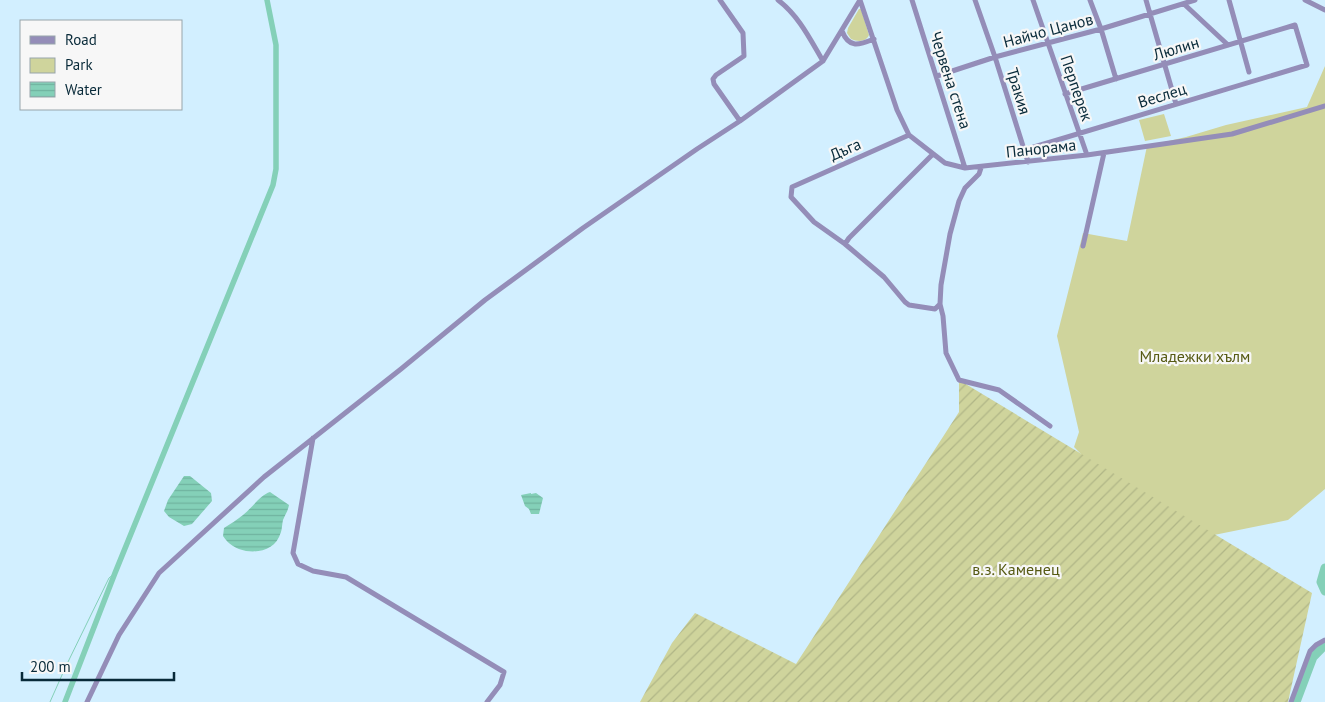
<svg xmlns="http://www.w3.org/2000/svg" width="1325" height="702" font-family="'PT Sans',sans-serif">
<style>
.green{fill:#cfd49c}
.garden{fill:url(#garden-furrows)}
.water{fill:url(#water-rules)}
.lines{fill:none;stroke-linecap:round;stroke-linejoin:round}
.stream{stroke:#84d0b8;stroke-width:1}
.canal{stroke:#84d0b8;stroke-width:5.5}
.river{stroke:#84d0b8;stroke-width:9}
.minor{stroke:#948db8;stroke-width:5}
.labels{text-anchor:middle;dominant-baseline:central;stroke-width:4.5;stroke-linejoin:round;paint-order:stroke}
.street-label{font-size:16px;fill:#082a39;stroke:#f7f7f7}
.park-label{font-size:16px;fill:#565a13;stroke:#f7f7f7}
</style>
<defs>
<pattern id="garden-furrows" width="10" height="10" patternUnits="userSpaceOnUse" patternTransform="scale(1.25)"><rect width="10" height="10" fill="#cfd49c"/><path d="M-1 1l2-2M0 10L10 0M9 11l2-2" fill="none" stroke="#b0b687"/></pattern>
<pattern id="water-rules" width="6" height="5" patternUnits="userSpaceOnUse" patternTransform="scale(1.25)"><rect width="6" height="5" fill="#84d0b8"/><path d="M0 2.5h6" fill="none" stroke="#70b39f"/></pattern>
</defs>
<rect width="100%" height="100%" fill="#d2efff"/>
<path class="green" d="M859,9H861L869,35C866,42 858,42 851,39L847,33L848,28Z
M1325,66V489L1288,520L1214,535L1100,473L1074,447L1079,432L1057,336L1083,233L1127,241L1147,146L1186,137L1226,125L1307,107Z
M1164,114L1171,136L1145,141L1139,120Z"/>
<path class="garden" d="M959,380L1312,593L1288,702H640L672,643L695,613L796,664L959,412Z"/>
<path class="water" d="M184,476H190L211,493L212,501L192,524L184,526L169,517L164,511L168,500Z
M270,492L289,505C288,511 285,515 283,520C282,524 282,529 281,532C276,549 261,553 246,551C236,549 228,544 223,536L224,528C230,524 237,520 243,515C252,508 260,495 270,492Z
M531,493V494L536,493L543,498L539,514H531L529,509L525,506L521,495Z"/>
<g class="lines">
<path class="stream" d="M50,702L66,666L109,578L115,573"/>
<path class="canal" d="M65,702L115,573L273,185L276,169V45L267,0"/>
<path class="river" d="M1325,568L1321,582L1325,591
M1296,702L1313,657L1325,645"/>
<path class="minor" d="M720,0L743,33L744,56L716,75L713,79L714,84L740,121
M778,0C799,16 810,39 823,61
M860,0L897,110L909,135L945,163L965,168L1087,155L1232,134L1325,106
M912,0L965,168
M975,0L995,57L1028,162
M1033,0L1087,155
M1090,0L1101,29L1116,79
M1146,0L1176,104
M1229,0L1249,72
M1305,0L1325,10
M1184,4L1228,45
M842,31C849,49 859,45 874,39
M937,76L995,57L1101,29L1195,0
M909,135L792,187L791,197L814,222L845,244L884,277L905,302L909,305L935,309L940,304
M1024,150L1307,65L1295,25L1065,94
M981,168L979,174L965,188L959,201L950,234L941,285L940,304L943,316L946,353L959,380L999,390L1050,426
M845,244L849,238L932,155
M1083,246L1104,153
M313,438L293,553L298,564L313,571L346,577L504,672L500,685L487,702
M87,702L119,635L159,573L264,477L401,369L485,300L583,228L697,149L740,121L823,61L860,0
M1291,702L1310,651L1316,645L1325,640"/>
</g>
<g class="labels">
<g class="street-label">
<text transform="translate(1048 30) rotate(-15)">Найчо Цанов</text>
<text transform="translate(1176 48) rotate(-17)">Люлин</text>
<text transform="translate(951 80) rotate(72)">Червена стена</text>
<text transform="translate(1077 88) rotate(71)">Перперек</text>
<text transform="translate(1019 91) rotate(73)">Тракия</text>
<text transform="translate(1162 95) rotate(-17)">Веслец</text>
<text transform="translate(1041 148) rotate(-6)">Панорама</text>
<text transform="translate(845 149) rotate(-24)">Дъга</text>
</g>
<g class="park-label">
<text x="1195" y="356">Младежки хълм</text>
<text x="1016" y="569">в.з. Каменец</text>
</g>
</g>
<rect x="20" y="20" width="162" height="90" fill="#f7f7f7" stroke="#97a5ab"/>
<rect x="30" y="36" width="25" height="8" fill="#948db8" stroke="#97a5ab"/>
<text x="65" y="45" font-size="15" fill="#082a39">Road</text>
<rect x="30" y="58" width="25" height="15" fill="#cfd49c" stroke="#97a5ab"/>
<text x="65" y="70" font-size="15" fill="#082a39">Park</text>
<rect x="30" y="82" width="25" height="15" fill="url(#water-rules)" stroke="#97a5ab"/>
<text x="65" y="95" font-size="15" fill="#082a39">Water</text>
<path d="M22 672v8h152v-8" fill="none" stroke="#082a39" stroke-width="2.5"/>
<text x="30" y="672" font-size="15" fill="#082a39" stroke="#f7f7f7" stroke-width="4" paint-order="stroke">200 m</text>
</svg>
